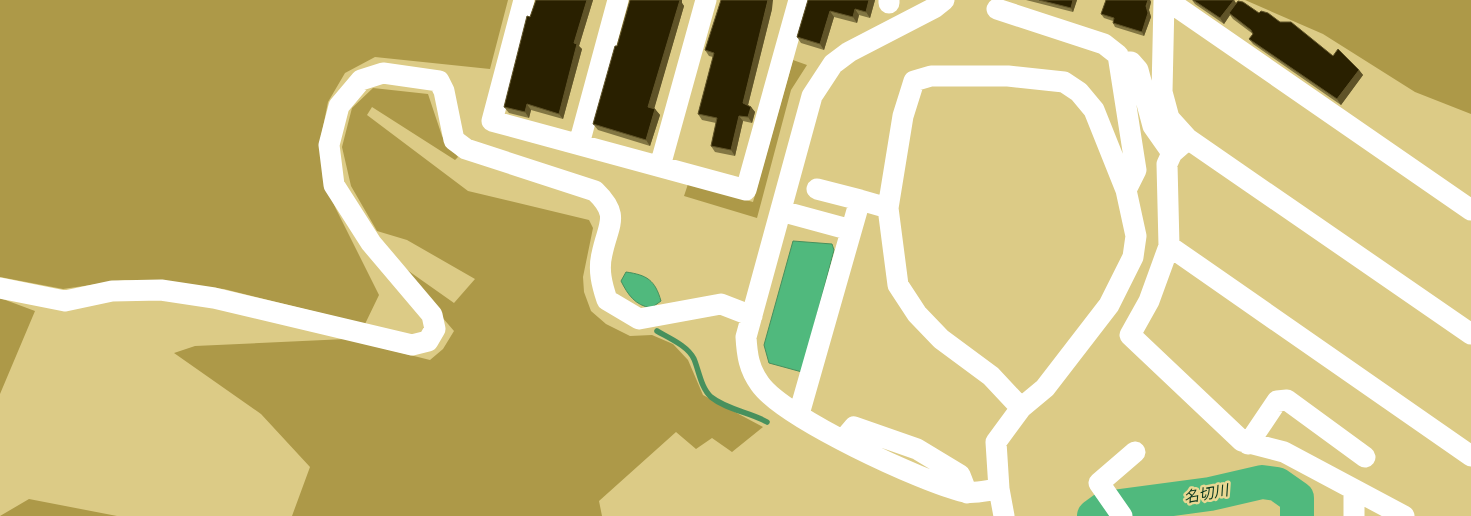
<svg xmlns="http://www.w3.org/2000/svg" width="1471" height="516" font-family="'Fira Sans Condensed','Noto Sans JP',sans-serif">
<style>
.green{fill:#ad9948}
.water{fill:#50b97d;stroke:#48905d}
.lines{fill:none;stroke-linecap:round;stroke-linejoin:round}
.stream{stroke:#48905d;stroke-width:5.5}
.river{stroke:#50b97d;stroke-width:34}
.minor{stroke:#fff;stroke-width:21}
.wall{fill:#827643}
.shaded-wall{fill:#5f5328}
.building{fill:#292000;stroke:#5f5328}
.labels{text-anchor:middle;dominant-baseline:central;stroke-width:5;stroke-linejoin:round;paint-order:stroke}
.water-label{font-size:15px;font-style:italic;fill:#0b3820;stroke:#e9d893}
</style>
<rect width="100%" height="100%" fill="#dccb86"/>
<path class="green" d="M0,0H508L490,69L375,57L345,73L328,102L320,142L323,179L336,209L379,295L365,324L224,289L125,280L63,289L0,277Z
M1245,0H1471V114L1415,92L1323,34Z
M793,60L807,65L791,90L757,218L684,196L688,184L753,202Z
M373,88L428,94L442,136L458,157L455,160L372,107L367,115L468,191L589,220L593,228L583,277L584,292L591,311L606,324L630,336L652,335L673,344L688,360L703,395L763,427L732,452L712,438L696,449L676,432L599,501L602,516H292L310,467L261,414L174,353L195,346L346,339L430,360L443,349L454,331L393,260L454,303L475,279L407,240L377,231L351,186L342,147L352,108Z
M0,298L35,311L0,394Z
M29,499L117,516H0Z"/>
<path class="water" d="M793,241L832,244L834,250L802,372L769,363L764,345Z
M626,272C647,275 655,280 661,301L651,308C635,305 628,295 621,281Z"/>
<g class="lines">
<path class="stream" d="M657,331C669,338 688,346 694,359C699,371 701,388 711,397C727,410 750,412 767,422"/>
<path class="river" d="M1094,516L1105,508L1210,494L1262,482L1277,484L1297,498V516"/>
<path class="minor" d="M524,0L492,121L746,190L799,0
M944,0L934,8L849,52L833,64L812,96L746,337C747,355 749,369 760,384C784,418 922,482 965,492C975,494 988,490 999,489L996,442L1021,408L1045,388L1109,305L1133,257L1136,236L1126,190L1094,110L1079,92L1064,82L1008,76H931L914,81L903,116L888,208L898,285L917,314L941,339L991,376L1021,408
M1164,0L1162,92L1169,118L1188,139L1172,153L1167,164L1169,246L1149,301L1130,335L1242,441L1284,452L1404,516
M1167,0L1471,210
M889,3V0
M997,9L1104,44L1118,55L1136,170L1126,190
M1119,62H1131L1138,70L1153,126L1172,153
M1188,139L1471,334
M579,144L618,0
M660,166L706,0
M817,189L860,200
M781,211L851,230
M1169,246L1471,456
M0,288L65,301L112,291L161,290L214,298L412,345L428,341L435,329L432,315L371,243L334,185L329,145L339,106L361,80L383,73L439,81L444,91L454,140L466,149L595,191C621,216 608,224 602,254C598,270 602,285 607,300L639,319L721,304L752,316
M799,414L860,200L888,208
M843,440L854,427L917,449L960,475L967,493
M1248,444L1277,401L1287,400L1365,457
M999,489L1004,516
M1354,490V516
M1122,516L1099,483L1135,452"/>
</g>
<path class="wall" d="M536,0H593L579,46L582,49L563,119L531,110L529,118L509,113L504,107Z
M808,0H875L870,18L859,15L857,23L834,17L824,50L801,43L797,37Z
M1026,0H1077L1073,12Z
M1106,0H1150L1151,2L1149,10L1151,17L1144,36L1115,27L1113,23V21L1104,18L1101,14Z
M1192,0H1234L1236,4L1280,22L1333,56L1359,70L1363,75L1341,105L1253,44L1249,39L1253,34L1233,19L1230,15L1224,24L1195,4Z
M682,3L684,6L654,108L655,109L660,115L650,146L598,130L593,124L617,46Z
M772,9L748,105L751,107L755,112L752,123L743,121L735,156L715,152L711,146L716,123L702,120L698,114L713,57L709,56L705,50Z"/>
<path class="shaded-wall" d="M587,0H593L579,46L582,49L563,119L559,114L574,43Z
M677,0H682V3L684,6L653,113L648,107Z
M768,0H773L772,9L747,109L743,103Z
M869,0H875L870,18L866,12Z
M1073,0H1077L1073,12L1071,8Z
M1148,0H1150L1151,2L1149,10L1151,17L1144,36L1142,32Z
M1234,0L1238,6L1229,13L1230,15L1224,24L1220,18Z
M855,9L859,15L857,23L853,17Z
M830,11L834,17L824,50L820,44Z
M1359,70L1363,75L1341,105L1337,99Z
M527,104L531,110L529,118L525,112Z
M751,107L755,112L752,123L748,117Z
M655,109L660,115L650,146L646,140Z
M739,116L743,121L735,156L731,150Z"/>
<path class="building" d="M536,0H587L574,43L577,44L559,114L527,104L525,112L504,107L527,16L530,17Z
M630,0H680L648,107L655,109L646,140L593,124L615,46H617Z
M721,0H768L743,103L751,107L748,117L739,116L731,150L711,146L717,118L698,114L714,53L705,50Z
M808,0H869L866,12L855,9L853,17L830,11L820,44L797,37Z
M1039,0H1073L1071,8Z
M1106,0H1148L1146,6L1148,13L1142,32L1113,23L1114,18L1101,14Z
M1193,0H1234L1220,18Z
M1238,1L1243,2L1259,13L1261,11L1268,13L1280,22H1291L1333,56L1338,49L1359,70L1337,99L1249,39L1253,34L1251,30L1229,13Z"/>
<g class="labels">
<g class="water-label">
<text transform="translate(1206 494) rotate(-10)">名切川</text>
</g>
</g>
</svg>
